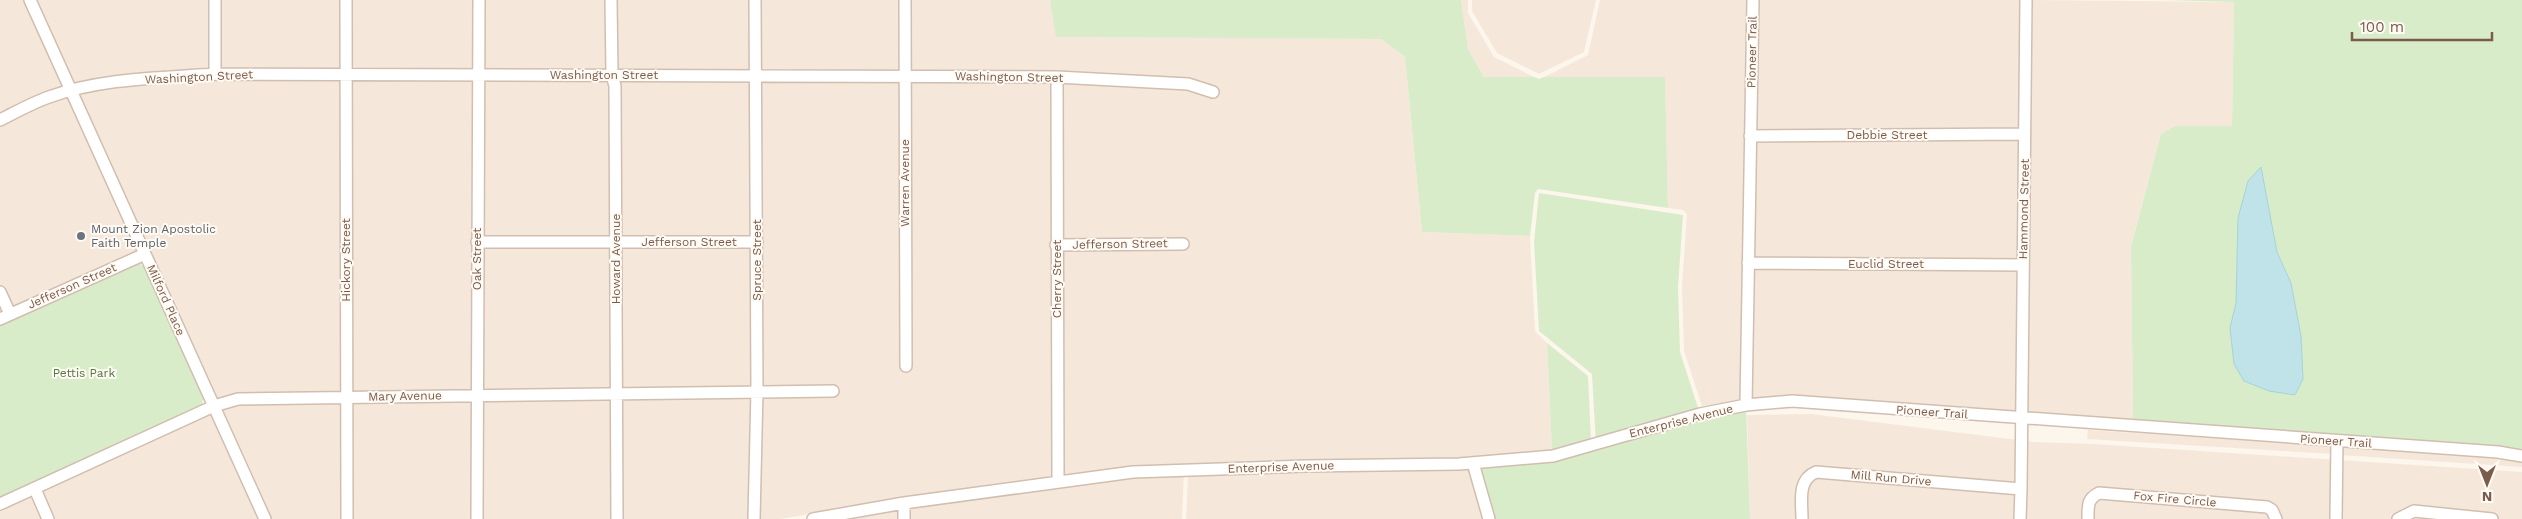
<svg xmlns="http://www.w3.org/2000/svg" width="2522" height="519" font-family="'Work Sans',sans-serif">
<style>
.residential{fill:#f5e8da}
.green{fill:#d8ecc9;fill-rule:evenodd}
.water{fill:#bfe3e8;stroke:#a5d3da}
.lines{fill:none;stroke-linecap:round;stroke-linejoin:round}
.minor-casing{stroke:#d1beb0;stroke-width:14}
.minor{stroke:#fff;stroke-width:11}
.worship-dot{fill:#6b7280;stroke:#fffaf3;stroke-width:2}
.labels{text-anchor:middle;dominant-baseline:central;stroke-width:4;stroke-linejoin:round;paint-order:stroke}
.street-label{font-size:12px;fill:#7a5c4d;stroke:#fffaf3}
.worship-label{font-size:12px;fill:#5b616d;stroke:#fffaf3;text-anchor:start}
.park-label{font-size:12px;fill:#537a41;stroke:#fffaf3}
</style>
<rect width="100%" height="100%" fill="#fdf6ec"/>
<path class="residential" d="M0,0H755L754,519H0V504L214,406L145,254L0,319Z
M760,0H900L899,70H762Z
M910,0H1050L1057,37L1381,39L1405,57L1422,232L1530,236L1535,331L1547,343L1552,451L1459,459L1305,460L1133,466L1062,475L1061,250L1188,249L1187,238L1061,239L1062,82L1188,90L1216,98L1219,88L1189,79L1062,71L909,70Z
M1461,0H1468V13L1494,57L1534,77H1484L1468,49Z
M1472,0H1596L1584,52L1539,74L1497,53L1472,11Z
M1600,0H1748L1741,400L1702,406L1684,351L1682,287L1687,214L1683,210L1668,208L1665,77H1544L1588,55Z
M1758,0H2021L2020,129L1755,131Z
M2030,0L2234,2L2232,126H2175L2161,134L2131,245L2133,422L2026,414Z
M762,81H899L902,371H911L909,81L1052,82L1053,476L899,498L781,519H759L762,396H837V385H762Z
M2020,140L2018,260L1753,258L1754,142Z
M1753,268L2018,270L2017,413L1751,399Z
M1811,414L2035,442L2093,444L2522,472V519H1750L1747,415Z
M2088,430L2332,446V454L2087,439Z
M2341,447L2482,456L2522,463V467L2341,455Z
M1401,469H1470L1484,519H1186L1188,476Z
M1184,471L1182,519H813Z"/>
<path class="green" d="M1050,0H1461L1468,49L1484,77H1534L1539,79L1544,77H1665L1668,208L1538,189L1535,193L1530,236L1422,232L1405,57L1381,39L1056,37Z
M2165,0H2522V451L2499,446L2133,422L2131,246L2161,134L2175,126H2232L2234,2ZM2261,167L2277,252L2291,283L2301,336L2303,379L2230,328L2236,303L2248,181Z
M1539,193L1683,215L1678,287L1680,352L1700,414L1746,405L1750,519H1488L1473,463L1596,445L1592,374L1539,331L1534,242Z
M138,262L149,272L203,398L202,405L0,501V325Z
M1547,343L1588,376L1591,441L1552,451Z"/>
<path class="water" d="M2261,167L2277,252L2291,283L2301,336L2303,379L2295,395L2269,391L2244,381L2234,364L2230,328L2236,303L2238,218L2248,181Z"/>
<g class="lines">
<g class="minor-casing">
<path id="minor" d="M30,0L265,519
M215,0V74
M346,0L347,519
M611,0L612,75L615,86L617,519
M905,0L906,366
M1057,77L1058,481
M0,120C16,112 32,103 49,97C101,78 160,78 215,74L1057,77L1188,84L1213,92
M1750,136L2024,134
M477,242H757
M1056,245L1183,244
M1748,263L2023,265
M0,292L10,314
M0,319L145,254
M1746,405L1753,0
M1473,463L1489,519
M35,489L48,519
M2021,489L2026,0
M0,504L214,406L238,399L833,391
M477,519L479,0
M754,519L757,390L755,0
M813,519L904,503L1133,472L1305,466L1459,464L1553,456L1700,414L1746,405L1792,401L2498,452L2522,456
M904,519V503
M1802,519C1802,501 1797,480 1816,472L2021,489L2020,519
M2088,519C2088,506 2087,499 2099,493L2267,507L2272,510L2276,519
M2336,519L2337,441
M2398,519L2414,511L2492,519"/>
</g>
<use href="#minor" class="minor"/>
</g>
<circle class="worship-dot" cx="81" cy="236" r="5"/>
<g class="labels">
<g class="street-label">
<text transform="translate(1752 52) rotate(-89)">Pioneer Trail</text>
<text x="604" y="75">Washington Street</text>
<text transform="translate(199 77) rotate(-3)">Washington Street</text>
<text transform="translate(1009 77) rotate(1)">Washington Street</text>
<text x="1887" y="135">Debbie Street</text>
<text transform="translate(905 183) rotate(-90)">Warren Avenue</text>
<text transform="translate(2024 209) rotate(-89)">Hammond Street</text>
<text x="689" y="242">Jefferson Street</text>
<text transform="translate(1120 244) rotate(-1)">Jefferson Street</text>
<text transform="translate(477 259) rotate(-90)">Oak Street</text>
<text transform="translate(616 259) rotate(-90)">Howard Avenue</text>
<text transform="translate(346 260) rotate(-90)">Hickory Street</text>
<text transform="translate(757 260) rotate(-90)">Spruce Street</text>
<text x="1886" y="264">Euclid Street</text>
<text transform="translate(1057 279) rotate(-90)">Cherry Street</text>
<text transform="translate(72 286) rotate(-24)">Jefferson Street</text>
<text transform="translate(166 300) rotate(66)">Milford Place</text>
<text transform="translate(405 396) rotate(-1)">Mary Avenue</text>
<text transform="translate(1932 412) rotate(4)">Pioneer Trail</text>
<text transform="translate(1681 421) rotate(-14)">Enterprise Avenue</text>
<text transform="translate(2336 441) rotate(4)">Pioneer Trail</text>
<text transform="translate(1281 467) rotate(-2)">Enterprise Avenue</text>
<text transform="translate(1891 478) rotate(5)">Mill Run Drive</text>
<text transform="translate(2175 499) rotate(5)">Fox Fire Circle</text>
</g>
<g class="worship-label">
<text x="91" y="229">Mount Zion Apostolic<tspan x="91" dy="14">Faith Temple</tspan></text>
</g>
<g class="park-label">
<text x="84" y="373">Pettis Park</text>
</g>
</g>
<g transform="translate(2487 484) rotate(180)" stroke="#fffaf3" stroke-width="4" paint-order="stroke">
<path d="M0-4L9 19L0 12L-9 19Z" fill="#7a5c4d"/>
<text y="-8" font-size="14" font-weight="bold" text-anchor="middle" fill="#7a5c4d">N</text>
</g>
<path d="M2352 32v8h140v-8" fill="none" stroke="#7a5c4d" stroke-width="2.5"/>
<text x="2360" y="32" font-size="15" fill="#7a5c4d" stroke="#fffaf3" stroke-width="4" paint-order="stroke">100 m</text>
</svg>
